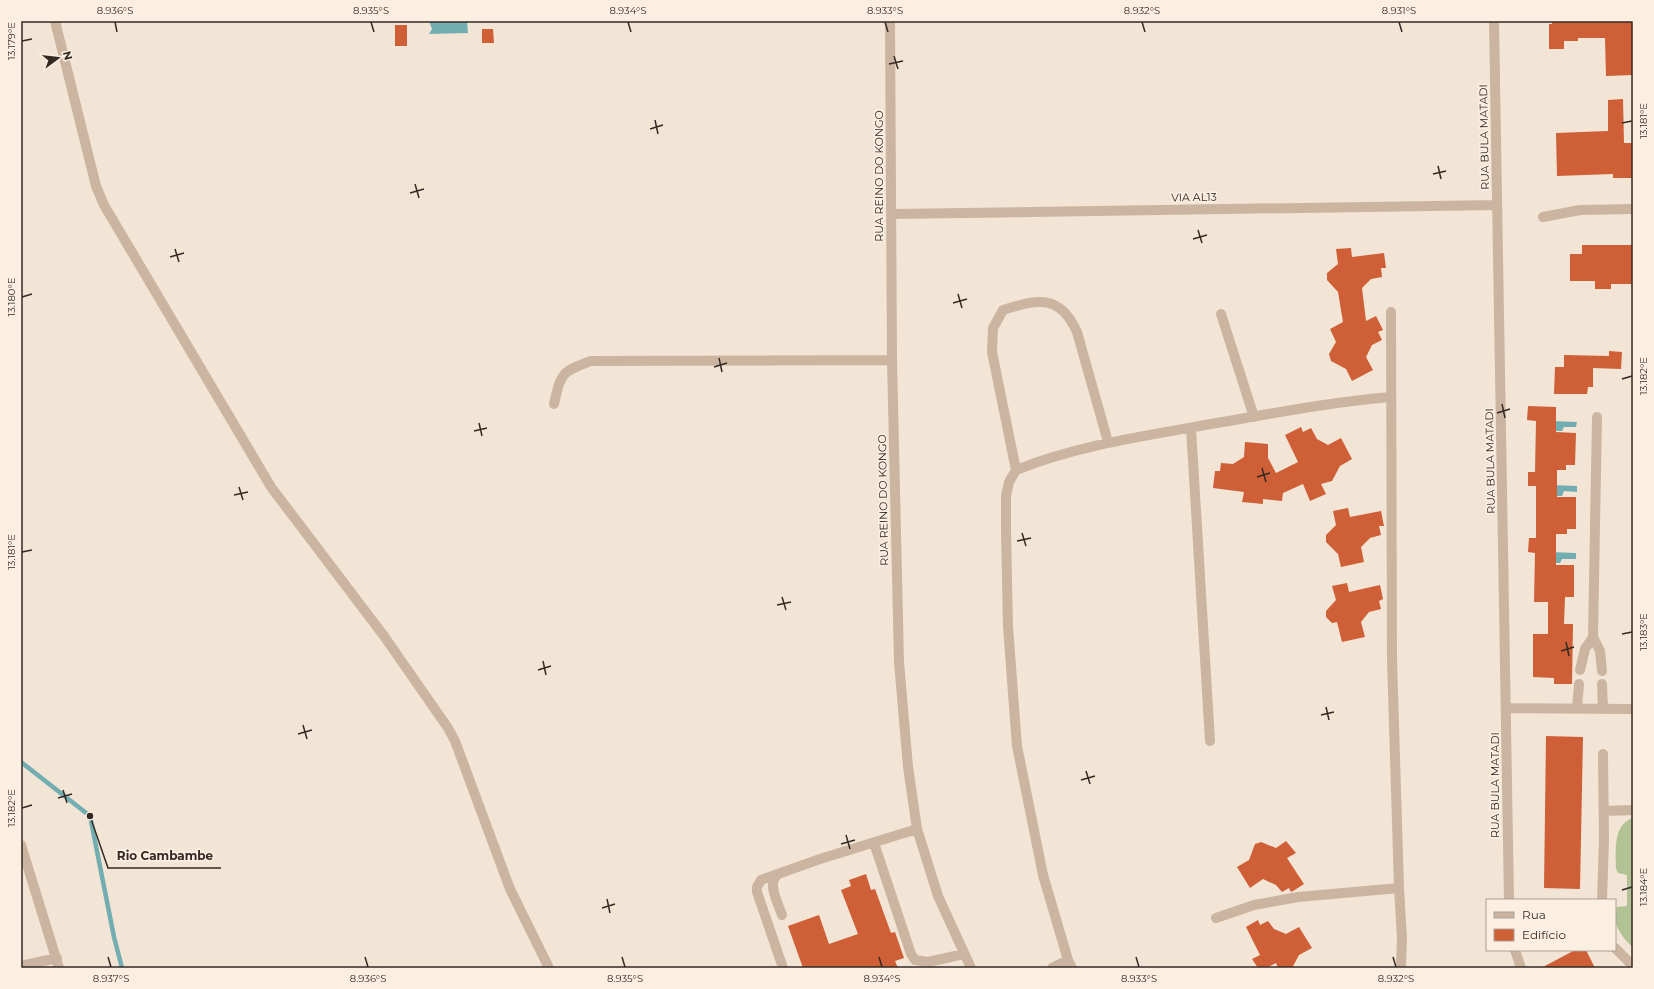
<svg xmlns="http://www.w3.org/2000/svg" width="1654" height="989" font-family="Montserrat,sans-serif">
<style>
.green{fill:#b2c295}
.water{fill:#72adb1}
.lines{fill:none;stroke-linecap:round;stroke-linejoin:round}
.stream{stroke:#72adb1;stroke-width:4.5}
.building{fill:#cf5f36}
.minor{stroke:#cbb5a1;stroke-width:10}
.ticks{fill:none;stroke:#342a24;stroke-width:1.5}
.labels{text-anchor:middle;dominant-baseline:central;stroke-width:3.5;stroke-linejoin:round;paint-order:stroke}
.street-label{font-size:11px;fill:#342a24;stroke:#faefe1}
.leader{fill:none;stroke:#342a24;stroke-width:1.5}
.callout-dot{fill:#342a24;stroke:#faefe1;stroke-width:1.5}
.callout-label{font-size:12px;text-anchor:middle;font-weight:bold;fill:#342a24;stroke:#faefe1;stroke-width:3.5;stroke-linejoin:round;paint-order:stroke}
.neatline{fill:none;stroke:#342a24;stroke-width:1.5}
.ticks-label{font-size:10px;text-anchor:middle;fill:#342a24}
</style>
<rect width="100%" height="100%" fill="#f2e5d5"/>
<path class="green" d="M1633,818V947C1622,938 1610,921 1617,907L1627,906V875L1618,873L1616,869C1616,852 1612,825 1633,818Z"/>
<path class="water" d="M429,21H467L468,33L429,34L432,29Z
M1552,421L1577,422L1576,427H1564L1562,431H1552Z
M1552,485L1577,486V492L1564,491L1562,496H1551Z
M1549,552L1576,553V559H1562L1560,563H1549Z"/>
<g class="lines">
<path class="stream" d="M21,762L90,816L114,937L122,968"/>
</g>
<path class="building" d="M1552,21H1633V75L1606,76L1605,38H1578V41H1564V49H1549V24H1552Z
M395,25H407V46H395Z
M482,29H493L494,43H482Z
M1623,99L1624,143H1633V178H1613V174L1557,176L1556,133L1608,131V100Z
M1582,245H1633V284H1611V289H1595V281H1570V254H1582Z
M1351,248L1352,257L1384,253L1386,268H1381L1382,277L1371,279L1362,288L1366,321L1376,316L1383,330L1378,332L1382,340L1372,345L1366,357L1373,370L1352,381L1346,369L1331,361L1329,354L1336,342L1330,329L1343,322L1338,292L1327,280V273L1338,264L1336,249Z
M1609,351L1622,352L1621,369L1593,368V387H1588L1587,394H1554L1555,367H1564V355L1609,356Z
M1528,406L1556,407V432L1576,433L1575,465H1566V470H1557V497H1576V529H1567V534H1556V565H1574V597H1565L1564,624H1573L1572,684H1554V678L1533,677V634H1548V602H1534L1535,553L1528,552L1529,538H1536V486H1528V472H1535L1536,421L1527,420Z
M1301,427L1303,432L1311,428L1317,439L1328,445L1341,438L1352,459L1340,466L1332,481L1321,484L1326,494L1310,501L1303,484L1283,493L1282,501L1263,499V504L1242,502L1244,492L1213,488L1215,471H1220L1221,463L1233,464L1244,457L1245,442L1268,444V458L1276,473L1298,462L1285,435Z
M1348,508L1350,517L1381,511L1384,526H1379L1381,535L1370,538L1361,547L1364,562L1341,567L1338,554L1326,542V535L1336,525L1333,511Z
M1347,583L1349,592L1380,585L1383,599L1379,601L1381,609L1369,612L1361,622L1365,637L1342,642L1337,622L1332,623L1326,617V611L1336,600L1332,586Z
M1546,736L1583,737L1580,889L1544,888Z
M1286,841L1296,853L1287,858L1304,884L1293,891L1291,892L1289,888L1282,892L1276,885L1263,879L1250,888L1237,867L1249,860L1255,844L1261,842L1276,848Z
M866,874L871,890L875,889L891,933L895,932L904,958L895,961L898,968H803L788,926L819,915L829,944L858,934L841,890L851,886L849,880Z
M1258,920L1260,925L1268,921L1274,929L1286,934L1299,927L1312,948L1299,955L1292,968H1278L1276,963L1266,968H1258L1252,959L1260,955L1246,927Z
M1575,950H1586L1595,968H1541Z"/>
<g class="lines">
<path class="minor" d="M55,21L96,186L104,205L271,487L384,636L448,728L455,741L510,889L549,968
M890,21L892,360L899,662L908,767L917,829L938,896L971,968
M1494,21L1509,900
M892,214L1497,205
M1543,217L1580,210L1633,209
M1391,312L1392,659L1399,888L1402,938L1401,968
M1221,314L1254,417
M554,404C561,374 560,372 591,361L892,360
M1597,417L1593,637L1600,651L1602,671
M1191,428L1210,741
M1016,470L992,352L993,328L1003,310C1038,299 1060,294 1077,332L1108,442
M1580,670L1585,649L1593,637
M1602,684L1603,709
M1506,708L1633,709
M1577,708L1579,684
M1604,811L1633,810
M874,843L911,954L915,960L928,962L964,954
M21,845L59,968
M780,873C765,880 778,903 782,915
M1602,900L1604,840L1603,754
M1216,918L1254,905L1298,897L1399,888
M1615,948L1633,966
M1515,950L1521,968
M21,966L57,958
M783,968L757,892V887L761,880L820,859L917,829
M1052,968L1068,960
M1072,968L1068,960L1043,875L1017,746L1008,627L1006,531V496L1009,482L1016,470C1079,445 1145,436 1211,424C1270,414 1330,402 1391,397"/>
</g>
<path class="ticks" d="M115,22L117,32M371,22L374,32M628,22L631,32M885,22L888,32M1142,22L1145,32M1399,22L1402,32M22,41L32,39M894,56L898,69M889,64L903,61M655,120L658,134M1622,123L1632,121M650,129L663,125M1438,166L1441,179M1433,174L1446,171M415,184L419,198M410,193L424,189M1198,230L1202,243M1193,239L1207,235M175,249L179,262M170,257L184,253M958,294L962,308M22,297L32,294M953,303L967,299M719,358L722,372M714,367L727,363M1622,379L1632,376M1502,404L1505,418M1497,413L1510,409M479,423L482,436M474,431L487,428M1262,468L1266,482M1257,477L1270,473M239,487L243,500M234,495L248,492M1022,533L1026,546M1017,541L1031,538M22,552L32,550M782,597L786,610M777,605L791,602M1622,634L1632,632M1566,642L1569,656M1561,651L1574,647M543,661L546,675M538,670L551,666M1326,707L1329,720M1321,715L1334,712M303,725L307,739M298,734L312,730M1086,771L1090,784M1081,780L1095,776M63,790L67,803M58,798L72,794M22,808L32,805M846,835L850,849M841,844L855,840M1622,890L1632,887M607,899L610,913M602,908L615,904M108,957L111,967M365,957L368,967M622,957L625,967M879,957L882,967M1136,957L1139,967M1393,957L1396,967"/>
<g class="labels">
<g class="street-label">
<text transform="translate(1484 137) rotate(-91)">RUA BULA MATADI</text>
<text transform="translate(879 176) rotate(-90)">RUA REINO DO KONGO</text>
<text transform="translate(1194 197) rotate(-1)">VIA AL13</text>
<text transform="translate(1490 461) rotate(-91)">RUA BULA MATADI</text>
<text transform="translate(883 500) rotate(-91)">RUA REINO DO KONGO</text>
<text transform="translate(1495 785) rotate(-90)">RUA BULA MATADI</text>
</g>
</g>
<path class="leader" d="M90 816L108 868H221"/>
<circle class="callout-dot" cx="90" cy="816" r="4"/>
<g class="callout-label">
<text x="165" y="860">Rio Cambambe</text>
</g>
<rect width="1654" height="989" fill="none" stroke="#faefe1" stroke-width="44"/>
<rect x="1486" y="899" width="130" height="52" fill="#faefe1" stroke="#aba095"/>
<rect x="1494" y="912" width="20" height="6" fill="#cbb5a1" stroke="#aba095"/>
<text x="1522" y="919" font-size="12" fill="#342a24">Rua</text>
<rect x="1494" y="929" width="20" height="12" fill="#cf5f36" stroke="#aba095"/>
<text x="1522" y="939" font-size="12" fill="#342a24">Edifício</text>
<g transform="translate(58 58) rotate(75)" stroke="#faefe1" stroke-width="3" paint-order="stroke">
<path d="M0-3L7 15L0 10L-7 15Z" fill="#342a24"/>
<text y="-6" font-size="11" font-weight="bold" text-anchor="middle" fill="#342a24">N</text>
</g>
<rect x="22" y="22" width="1610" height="945" class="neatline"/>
<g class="ticks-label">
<text x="115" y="14">8.936°S</text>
<text x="371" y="14">8.935°S</text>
<text x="628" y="14">8.934°S</text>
<text x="885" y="14">8.933°S</text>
<text x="1142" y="14">8.932°S</text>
<text x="1399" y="14">8.931°S</text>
<text transform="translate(11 41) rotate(-90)" y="4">13.179°E</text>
<text transform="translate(1643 121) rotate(-90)" y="4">13.181°E</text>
<text transform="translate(11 297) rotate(-90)" y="4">13.180°E</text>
<text transform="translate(1643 376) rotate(-90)" y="4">13.182°E</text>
<text transform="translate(11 552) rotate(-90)" y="4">13.181°E</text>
<text transform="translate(1643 632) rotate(-90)" y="4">13.183°E</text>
<text transform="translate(11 808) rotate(-90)" y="4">13.182°E</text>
<text transform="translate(1643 887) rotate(-90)" y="4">13.184°E</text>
<text x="111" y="982">8.937°S</text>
<text x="368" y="982">8.936°S</text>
<text x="625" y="982">8.935°S</text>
<text x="882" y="982">8.934°S</text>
<text x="1139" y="982">8.933°S</text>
<text x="1396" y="982">8.932°S</text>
</g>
</svg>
